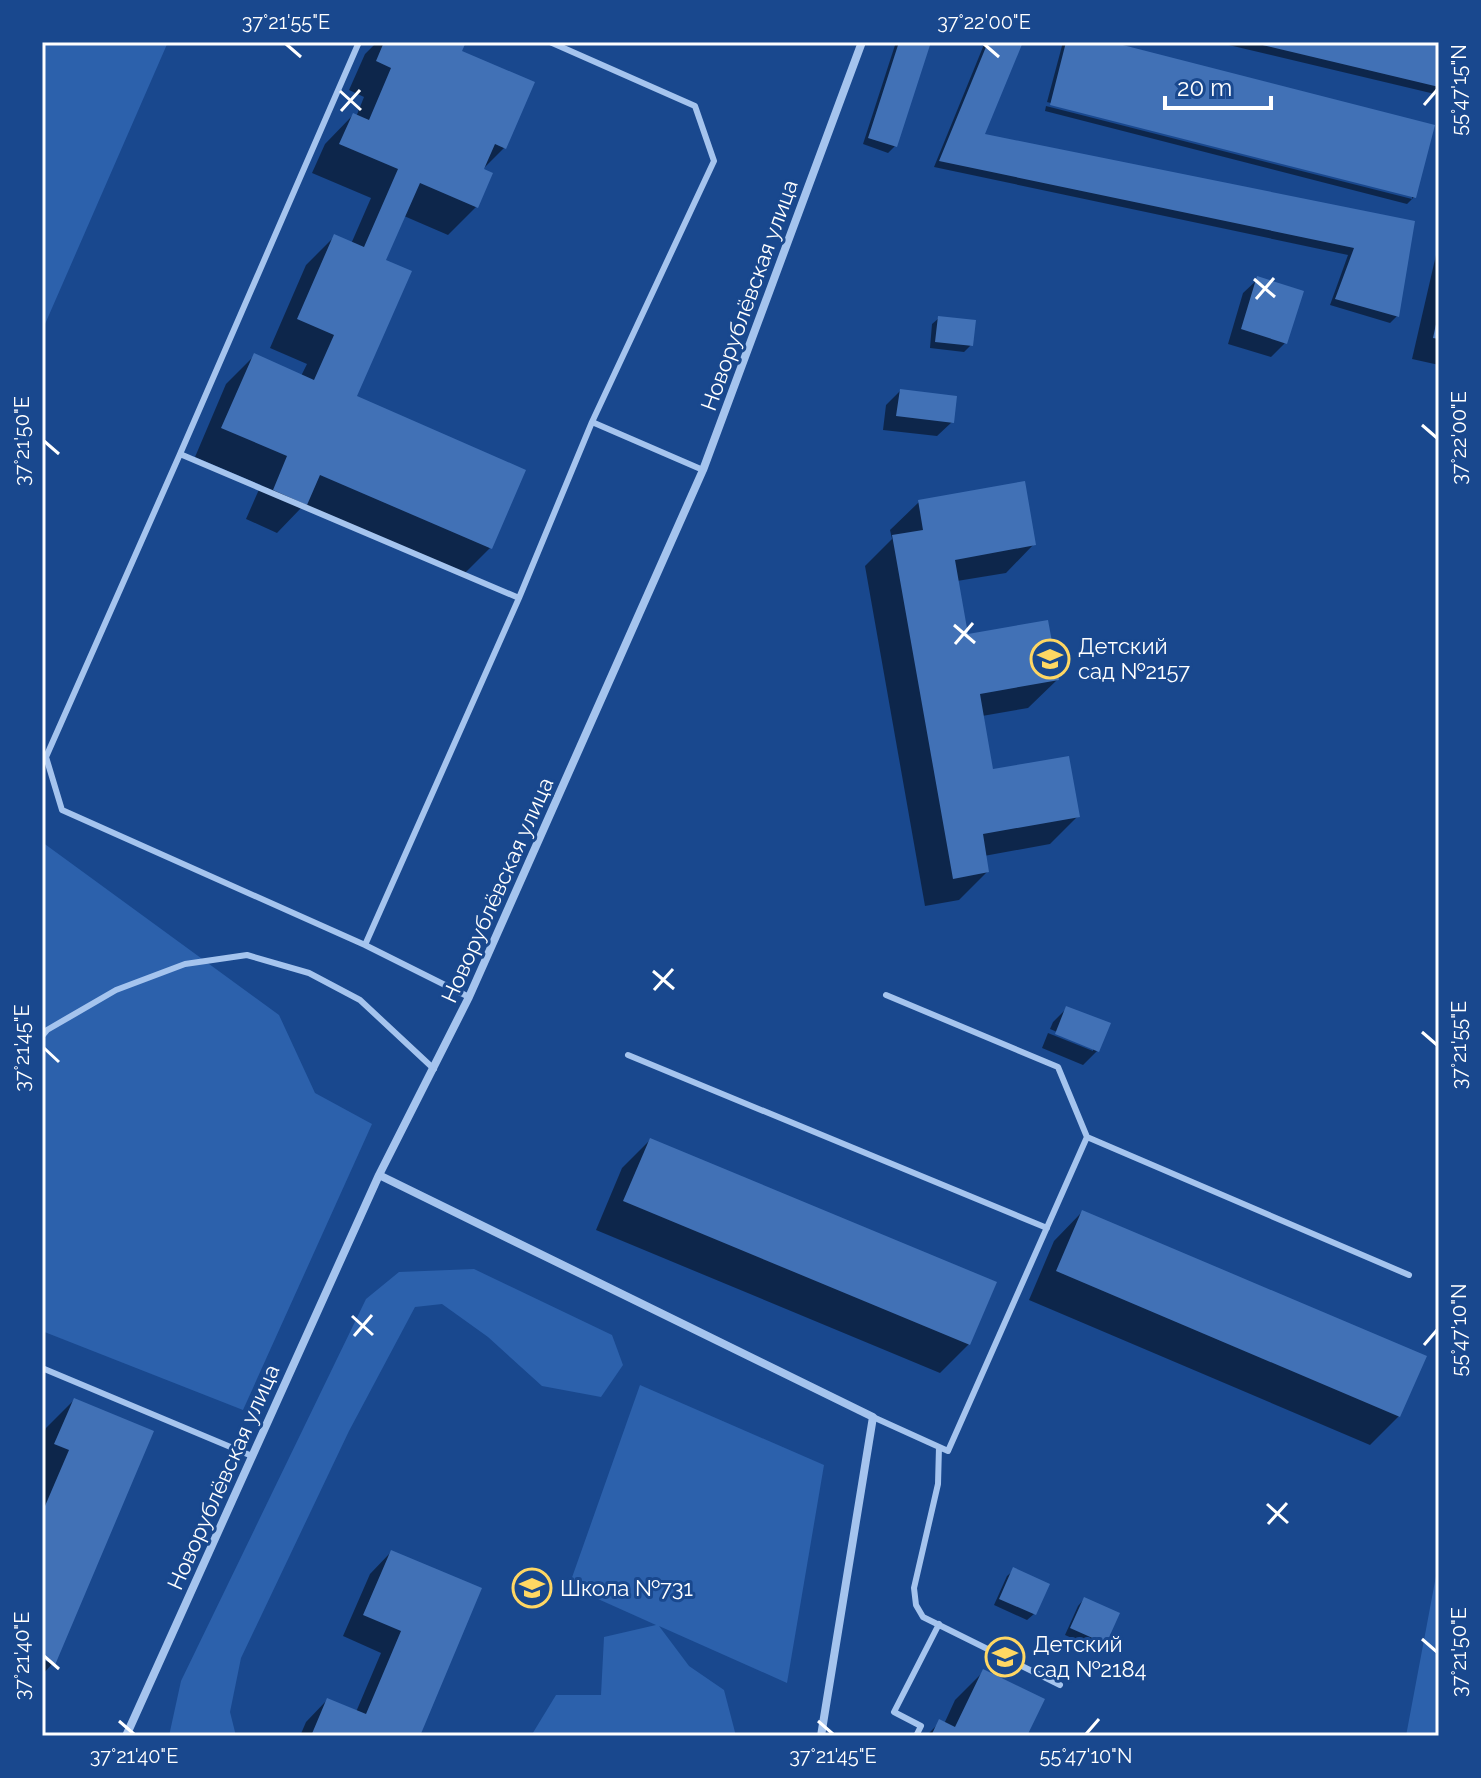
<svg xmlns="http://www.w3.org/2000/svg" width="1481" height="1778" font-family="Raleway,sans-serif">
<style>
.green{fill:#2c61ac}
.shadow{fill:#0007}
.building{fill:#4171b6}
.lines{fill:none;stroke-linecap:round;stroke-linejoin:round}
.service{stroke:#a5c4ee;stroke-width:6}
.minor{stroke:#a5c4ee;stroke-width:8}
.ticks{fill:none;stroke:#fff;stroke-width:3}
.labels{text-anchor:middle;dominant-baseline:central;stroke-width:6;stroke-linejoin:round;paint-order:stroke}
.street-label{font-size:22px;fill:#fff;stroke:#19488e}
.poi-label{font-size:22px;fill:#fff;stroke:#19488e;text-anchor:start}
.neatline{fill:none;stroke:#fff;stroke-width:3}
.ticks-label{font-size:20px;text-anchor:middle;fill:#fff}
</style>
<rect width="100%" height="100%" fill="#19488e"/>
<path class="green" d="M42,42H168L42,331Z
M42,842L279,1015L315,1093L372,1124L243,1410L42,1331Z
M474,1269L612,1335L623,1365L601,1397L542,1386L488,1337L442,1304L415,1307L349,1431L241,1658L230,1712L236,1736H169L181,1681L366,1299L399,1272Z
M640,1385L824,1465L787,1683L659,1626L689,1666L724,1690L736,1736H531L556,1695H601L604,1637L656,1625L569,1586Z
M1439,1560V1736H1406Z"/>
<path class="shadow" d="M377,42H464L460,52L504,148L482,170L476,207L448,235L404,216L384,261L354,398L490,548L462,576L302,507L277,533L246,519L261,485L195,457L226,384L254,356L301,376L307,364L270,348L306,265L334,237L351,244L371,198L312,173L325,144L353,115L356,117L364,97L349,90L365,54Z
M896,42H929L895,146L888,153L863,144Z
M985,42H1021L982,136L1412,223L1397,316L1390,323L1330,305L1348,255L934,167Z
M1063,42H1103L1432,126L1414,197L1412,199V195L1047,102Z
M1216,42H1439V95Z
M1046,106L1412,199L1407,204L1045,111Z
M1439,242V365L1412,359Z
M1258,279L1285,343L1271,357L1228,344L1243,293Z
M939,318L971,345L964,352L930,348L932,324Z
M900,391L952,422L937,436L883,430L886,405Z
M919,502L1034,544L1006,573L957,581L967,637L1057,680L1028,708L982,716L991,772L1078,816L1050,844L984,856L987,872L959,900L925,906L865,566L892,539L890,530Z
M1067,1008L1098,1050L1083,1065L1042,1048L1048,1033L1093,1051V1047L1050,1029L1053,1022Z
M650,1140L969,1344L940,1373L596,1230L622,1168Z
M1082,1212L1399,1416L1370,1445L1029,1300L1054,1241Z
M74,1400L53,1663L42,1675V1438L46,1428Z
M391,1552L418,1736H300L306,1722L327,1700L356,1712L381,1653L343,1636L370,1574Z
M1014,1570L1034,1614L1027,1620L994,1605L1007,1576Z
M1084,1599L1105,1643L1098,1650L1065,1635L1078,1606Z
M984,1671L1024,1736H926L940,1722L944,1724L955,1700Z"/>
<path class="building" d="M384,42H466L462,51L535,82L506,149L495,144L484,169L493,173L478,208L420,183L386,260L412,271L357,396L526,470L492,549L320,475L307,505L273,490L287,456L221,428L254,353L314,380L334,335L297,319L334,234L364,247L398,169L339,144L353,113L369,120L391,68L376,61Z
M899,42H931L897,147L868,138Z
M988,42H1023L985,134L1415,221L1399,317L1335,299L1354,248L939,161Z
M1066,42H1111L1435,125L1416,198L1050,105Z
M1254,42H1439V87L1254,43Z
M1257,276L1304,291L1287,344L1241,329Z
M1438,315H1439V339L1433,338Z
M938,316L976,320L973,346L935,342Z
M900,389L957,396L954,423L896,416Z
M1025,481L1036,545L955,560L968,634L1048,620L1059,680L980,694L993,769L1069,756L1080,817L983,834L989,872L953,879L892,535L923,530L918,500Z
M1066,1006L1111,1023L1099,1052L1055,1034Z
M650,1138L997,1282L970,1345L623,1201Z
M1082,1210L1427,1356L1400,1417L1056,1271Z
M74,1398L154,1431L55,1665L42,1659V1513L69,1450L54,1444Z
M391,1550L482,1588L420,1736H311L327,1698L366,1714L401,1631L363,1615Z
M1013,1567L1050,1584L1036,1615L999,1599Z
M1084,1597L1120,1613L1106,1644L1070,1628Z
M983,1669L1045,1699L1027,1736H931L939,1719L955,1727Z"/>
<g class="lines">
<path class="service" d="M592,422L703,470
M180,454L359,42
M365,945L519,598L592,422L714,161L695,106L550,42
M886,995L1058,1067L1087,1137
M469,997L365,945L62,810L46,757L180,454L519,598
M42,1036L47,1030L116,990L185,964L247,955L309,973L360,1000L434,1069
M628,1055L1047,1228
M42,1368L252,1456
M873,1417L948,1451L1087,1137L1409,1275
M939,1447L938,1484L914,1588L916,1605L923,1617L1060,1685
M916,1736L921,1726L894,1712L939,1624"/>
<path class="minor" d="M379,1175L873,1417L821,1736
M126,1736L379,1175L469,997L703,470L862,42"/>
</g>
<path class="ticks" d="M286,44L301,57M984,44L999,57M340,91L361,110M1424,105L1437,90M341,111L360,90M1254,279L1275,297M1256,299L1274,278M1422,425L1437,438M44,441L59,454M954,625L975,643M955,644L973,623M653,971L674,989M654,990L673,969M1422,1032L1437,1045M44,1048L59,1062M352,1316L373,1335M354,1336L372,1315M1424,1345L1437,1330M1267,1504L1288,1523M1268,1524L1287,1503M1422,1639L1437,1652M44,1656L59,1669M119,1721L134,1734M818,1721L833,1734M1086,1734L1099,1719"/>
<defs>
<g id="school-ring" transform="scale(2)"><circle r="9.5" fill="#19488e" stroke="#ffd763" stroke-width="1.5"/><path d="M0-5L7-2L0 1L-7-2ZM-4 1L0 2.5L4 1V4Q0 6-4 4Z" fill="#ffd763"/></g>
</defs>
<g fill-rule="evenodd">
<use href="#school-ring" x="1050" y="659"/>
<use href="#school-ring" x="532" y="1588"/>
<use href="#school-ring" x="1005" y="1657"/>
</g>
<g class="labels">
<g class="street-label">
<text transform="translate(749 295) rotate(-70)">Новорублёвская улица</text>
<text transform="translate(497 890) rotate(-66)">Новорублёвская улица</text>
<text transform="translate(223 1477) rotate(-66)">Новорублёвская улица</text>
</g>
<g class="poi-label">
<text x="1078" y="646">Детский<tspan x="1078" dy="25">сад №2157</tspan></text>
<text x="560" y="1588">Школа №731</text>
<text x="1033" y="1644">Детский<tspan x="1033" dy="25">сад №2184</tspan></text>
</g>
</g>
<rect width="1481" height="1778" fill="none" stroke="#19488e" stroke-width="88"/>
<path d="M1165 96v12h106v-12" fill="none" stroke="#ffffff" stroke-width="4"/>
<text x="1177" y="96" font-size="24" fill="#ffffff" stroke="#19488e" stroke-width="6" paint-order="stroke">20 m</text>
<rect x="44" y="44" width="1393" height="1690" class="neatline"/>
<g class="ticks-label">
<text x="286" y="29">37°21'55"E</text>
<text x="984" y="29">37°22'00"E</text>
<text transform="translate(1459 90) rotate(-90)" y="7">55°47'15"N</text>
<text transform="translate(1459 438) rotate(-90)" y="7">37°22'00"E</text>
<text transform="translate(22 441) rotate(-90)" y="7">37°21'50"E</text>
<text transform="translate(1459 1045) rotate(-90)" y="7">37°21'55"E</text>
<text transform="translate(22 1048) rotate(-90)" y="7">37°21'45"E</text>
<text transform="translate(1459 1330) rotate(-90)" y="7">55°47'10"N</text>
<text transform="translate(1459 1652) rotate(-90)" y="7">37°21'50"E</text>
<text transform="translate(22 1656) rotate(-90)" y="7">37°21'40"E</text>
<text x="134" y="1763">37°21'40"E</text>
<text x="833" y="1763">37°21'45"E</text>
<text x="1086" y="1763">55°47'10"N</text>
</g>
</svg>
